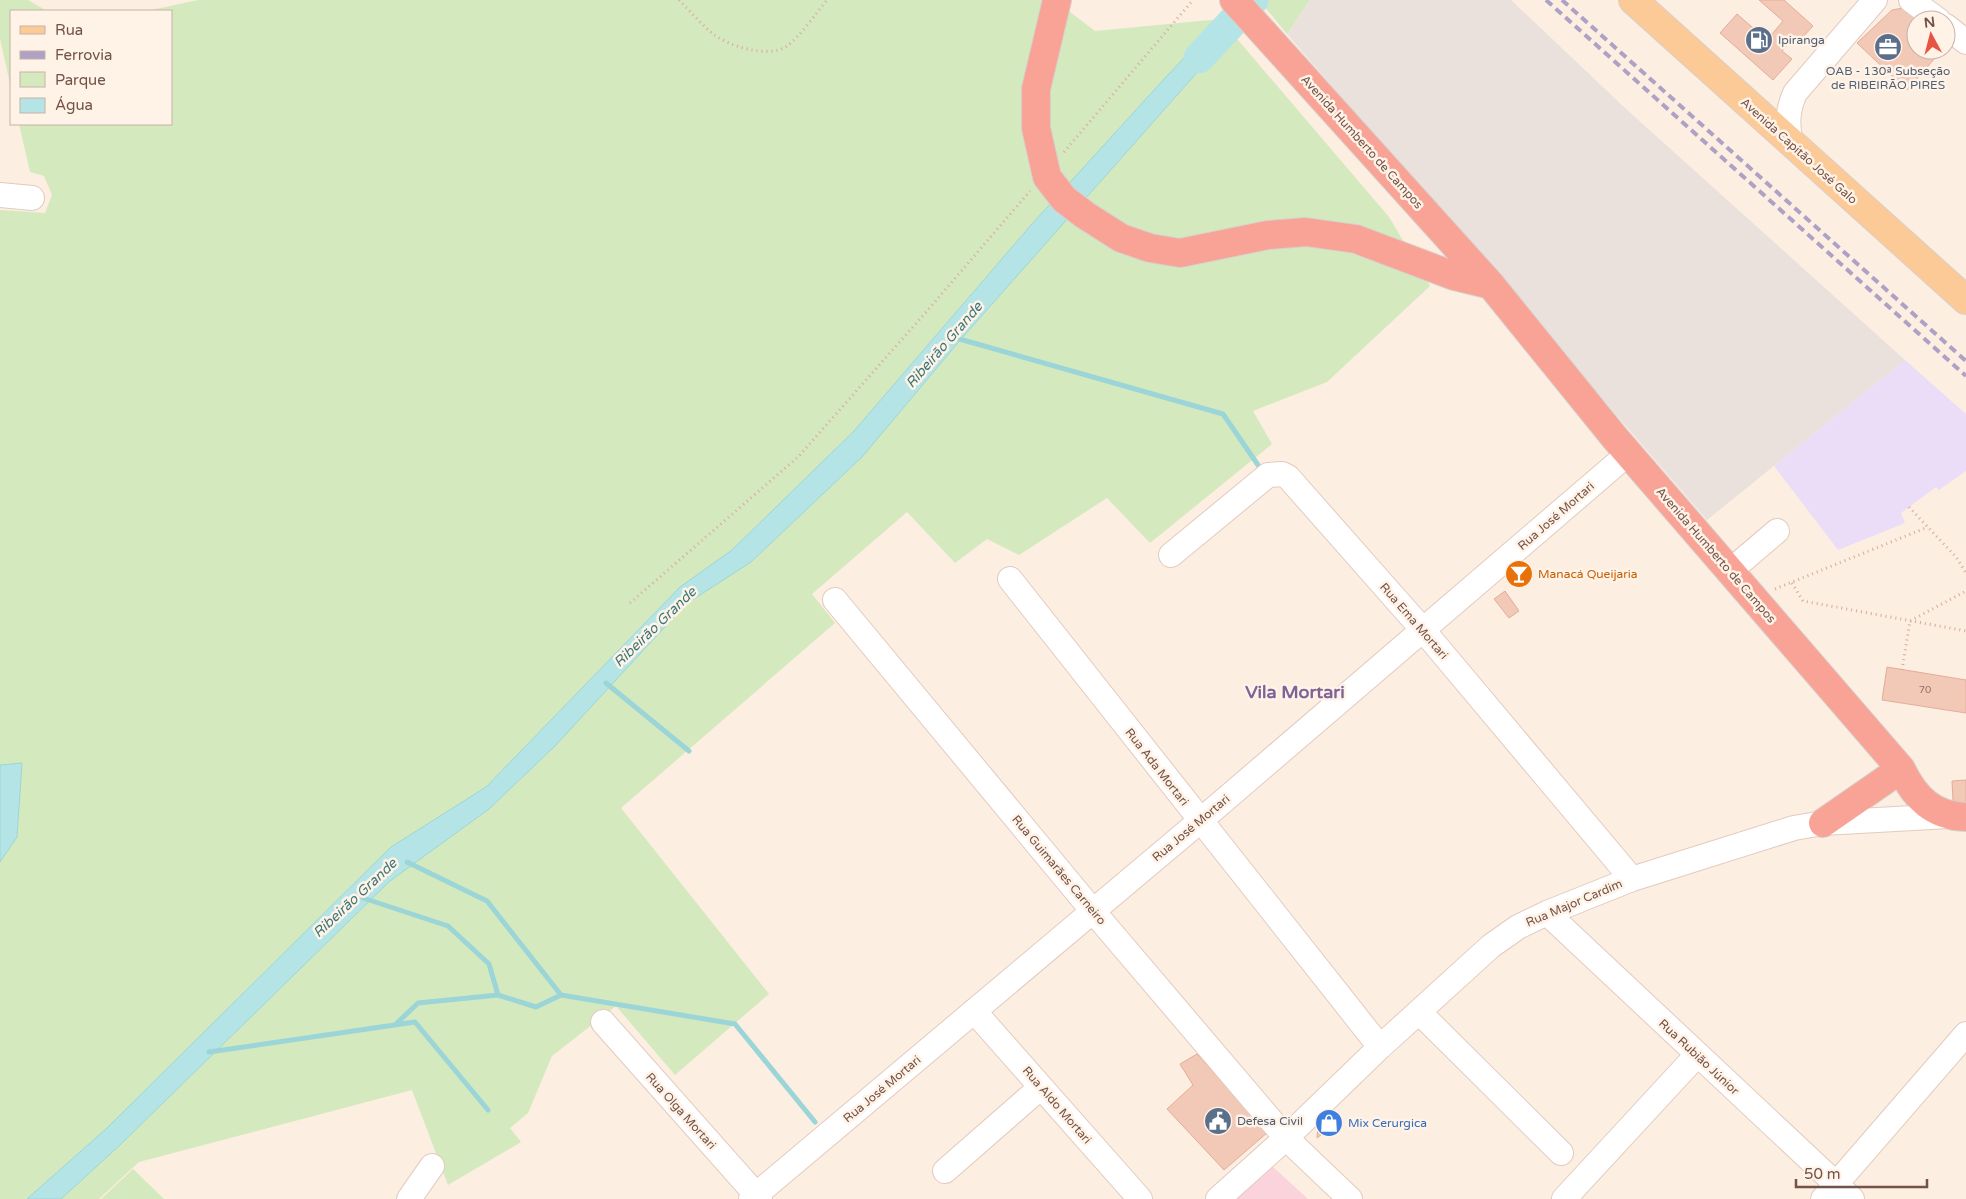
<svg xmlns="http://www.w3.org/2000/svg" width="1966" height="1199" font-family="'Varela Round',sans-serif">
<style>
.industrial{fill:#ebe1dc}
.education{fill:#ebddf8}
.medical{fill:#fad3dd}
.green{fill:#d5e9bf}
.water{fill:#b5e4e6;stroke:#9bd5d7}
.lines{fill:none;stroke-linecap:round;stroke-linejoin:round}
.stream{stroke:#9bd5d7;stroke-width:5}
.river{stroke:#b5e4e6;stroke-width:31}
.building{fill:#f2c8b7;stroke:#e5ac98}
.minor-casing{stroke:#e2cbbf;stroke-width:26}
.major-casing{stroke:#d8cfcb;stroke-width:30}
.highway-casing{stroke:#d8cfcb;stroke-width:30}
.path{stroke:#d6ab9b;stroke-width:3;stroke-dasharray:1 4;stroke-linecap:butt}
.minor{stroke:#fff;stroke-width:24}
.major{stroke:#fcca97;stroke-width:28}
.highway{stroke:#f8a396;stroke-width:28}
.rail{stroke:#afa0c5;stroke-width:4;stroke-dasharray:8 5;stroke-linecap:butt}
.labels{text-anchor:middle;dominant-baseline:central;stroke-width:5;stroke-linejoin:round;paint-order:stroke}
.number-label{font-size:10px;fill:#937063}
.service-label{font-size:12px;fill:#4e5e75;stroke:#fff2e6;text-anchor:start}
.street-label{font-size:12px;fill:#735247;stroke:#fff2e6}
.food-label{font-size:12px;fill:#c56008;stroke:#fff2e6;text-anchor:start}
.shop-label{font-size:12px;fill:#366cbe;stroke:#fff2e6;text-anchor:start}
.water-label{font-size:14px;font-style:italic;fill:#3b7679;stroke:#fff2e6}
.district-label{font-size:18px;font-weight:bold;fill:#7f6397;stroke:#fff2e6}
</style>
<rect width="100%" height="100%" fill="#fceee0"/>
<path class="industrial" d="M1310,0H1511L1625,108L1905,360L1707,520L1287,34Z"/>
<path class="education" d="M1905,360L1966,414V471L1939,490L1936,487L1901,513L1905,523L1838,550L1774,466Z"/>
<path class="medical" d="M1273,1167L1308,1199H1235Z"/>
<path class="green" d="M0,0H28L47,11H11V88L0,39Z
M198,0H1054L1095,31L1221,19L1166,77L1031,225L854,431L732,550L680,587L486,787L391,847L107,1128L27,1199H0V862L17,837L22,763L0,765V210L45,213L52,195L44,176L30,172L19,124H171V11H147Z
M1259,0H1310L1287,34Z
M1232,33L1389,217L1430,286L1327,382L1253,411L1272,444L1150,543L1107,498L1019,555L987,539L955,563L907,512L812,594L835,623L621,808L769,994L675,1075L616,1006L552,1056L528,1113L510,1128L521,1142L448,1185L412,1090L139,1162L99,1199H61L120,1145L390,881L489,809L555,746L686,604L751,562L862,457L962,338Z
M133,1169L164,1199H101Z"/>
<path class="water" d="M1221,19L1232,33L962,338L862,457L751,562L686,604L555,746L489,809L390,881L120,1145L61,1199H27L107,1128L391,847L486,787L680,587L732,550L854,431L1031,225L1166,77Z
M22,763L17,837L0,862V765Z"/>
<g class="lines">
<path class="stream" d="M956,338L1223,414L1258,465
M606,683L689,751
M407,862L487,901L561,995
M363,898L448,926L489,964L498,995
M395,1025L418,1003L498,995L536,1007L561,995L735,1024L815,1122
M209,1052L415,1022L488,1110"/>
<path class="river" d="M1199,58L1253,0"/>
</g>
<path class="building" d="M1759,0H1784L1813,26L1800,40L1795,36L1782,51L1792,59L1773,80L1720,33L1737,14L1767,40L1783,21Z
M1903,8L1917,20L1916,50H1942L1907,90L1857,43L1892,10Z
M1505,591L1519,611L1509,618L1494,599Z
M1887,667L1966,680V713L1882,700Z
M1966,780V804L1953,800L1952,781Z
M1197,1054L1268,1132L1224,1170L1167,1109L1193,1085L1180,1064Z
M1335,1112L1340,1120L1317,1138L1318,1125Z"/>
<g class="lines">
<g class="minor-casing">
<path id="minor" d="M1911,0L1938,20
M1946,26L1966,42
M1791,144C1787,125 1787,111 1795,93L1875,0
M0,195L32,198
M1171,555L1268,475L1282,474L1288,477L1423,630L1632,879
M1729,572L1777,531
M1010,579L1380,1047
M835,600L1092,910L1286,1138L1350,1199
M1547,913L1852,1199
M974,1011L1140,1199
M1419,1012L1561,1153
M603,1022L760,1199
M945,1171L1041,1087
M409,1199L432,1166
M751,1199L1200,821L1629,453
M1218,1199L1286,1138L1380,1047L1491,946L1518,927L1547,913L1632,879L1794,828L1823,823L1949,816
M1564,1199L1697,1055
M1823,1199L1966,1034"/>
</g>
<g class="major-casing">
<path id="major" d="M1633,0L1966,300"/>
</g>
<g class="highway-casing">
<path id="highway" d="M1057,0L1036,89V128L1047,177L1064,199L1085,215L1121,238L1150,248L1180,253L1268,235L1306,232L1356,239L1454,276L1491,285
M1234,0L1491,285L1615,438L1901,769C1915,798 1933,816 1966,817
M1823,823L1901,769"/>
</g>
<path class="path" d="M679,0C690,11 700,23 712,33C727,46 769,59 787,46C799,38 817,12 827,0
M1064,152L1193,0
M1909,507L1956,557L1966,573
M1792,583L1803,601L1966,631
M1775,589L1928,527
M630,603L798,457L927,311L1030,191
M1902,670L1910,621L1966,591"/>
<use href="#minor" class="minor"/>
<use href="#major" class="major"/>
<use href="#highway" class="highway"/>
<path class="rail" d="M1546,0L1966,376
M1562,0L1966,361"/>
</g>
<defs>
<g id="fuel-disc" transform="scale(1.4375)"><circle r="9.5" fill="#5c6f8a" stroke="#fff2e6"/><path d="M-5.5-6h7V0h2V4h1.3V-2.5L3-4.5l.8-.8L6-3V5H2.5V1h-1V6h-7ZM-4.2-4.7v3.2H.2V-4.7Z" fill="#fff"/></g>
<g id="office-disc" transform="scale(1.4375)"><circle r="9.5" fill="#5c6f8a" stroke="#fff2e6"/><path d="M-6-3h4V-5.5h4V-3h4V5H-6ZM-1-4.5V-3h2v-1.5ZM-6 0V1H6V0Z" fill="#fff"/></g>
<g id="bar-disc" transform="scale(1.4375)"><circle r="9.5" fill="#e8710a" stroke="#fff2e6"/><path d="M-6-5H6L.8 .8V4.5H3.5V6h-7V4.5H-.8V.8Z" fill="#fff"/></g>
<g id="civic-disc" transform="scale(1.4375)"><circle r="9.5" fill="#5c6f8a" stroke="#fff2e6"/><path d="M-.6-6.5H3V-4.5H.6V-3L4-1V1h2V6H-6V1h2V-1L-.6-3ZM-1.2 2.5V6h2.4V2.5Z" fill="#fff"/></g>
<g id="shop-disc" transform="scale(1.4375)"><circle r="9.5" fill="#3f7fe0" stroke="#fff2e6"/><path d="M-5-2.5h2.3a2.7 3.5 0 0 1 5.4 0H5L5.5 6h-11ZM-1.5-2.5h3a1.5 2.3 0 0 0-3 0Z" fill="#fff"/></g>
</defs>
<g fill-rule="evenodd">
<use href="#fuel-disc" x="1759" y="40"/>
<use href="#office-disc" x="1888" y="47"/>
<use href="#bar-disc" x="1519" y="574"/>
<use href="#civic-disc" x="1218" y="1121"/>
<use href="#shop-disc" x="1329" y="1123"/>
</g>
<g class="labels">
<g class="number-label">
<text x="1925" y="690">70</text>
</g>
<g class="service-label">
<text x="1778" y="40">Ipiranga</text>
<text x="1888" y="71" text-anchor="middle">OAB - 130ª Subseção<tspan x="1888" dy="14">de RIBEIRÃO PIRES</tspan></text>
<text x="1237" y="1121">Defesa Civil</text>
</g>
<g class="street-label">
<text transform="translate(1362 142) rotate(48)">Avenida Humberto de Campos</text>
<text transform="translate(1799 151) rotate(42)">Avenida Capitão José Galo</text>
<text transform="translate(1556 516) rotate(-41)">Rua José Mortari</text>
<text transform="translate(1716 555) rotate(49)">Avenida Humberto de Campos</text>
<text transform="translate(1414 621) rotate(49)">Rua Ema Mortari</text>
<text transform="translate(1157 767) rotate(52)">Rua Ada Mortari</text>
<text transform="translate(1191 828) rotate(-40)">Rua José Mortari</text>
<text transform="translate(1059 870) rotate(50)">Rua Guimarães Carneiro</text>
<text transform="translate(1574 903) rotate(-23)">Rua Major Cardim</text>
<text transform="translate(1699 1057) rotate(43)">Rua Rubião Júnior</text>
<text transform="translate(882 1089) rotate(-40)">Rua José Mortari</text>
<text transform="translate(1057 1105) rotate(49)">Rua Aldo Mortari</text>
<text transform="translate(681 1111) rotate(48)">Rua Olga Mortari</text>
</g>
<g class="food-label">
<text x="1538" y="574">Manacá Queijaria</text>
</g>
<g class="shop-label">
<text x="1348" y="1123">Mix Cerurgica</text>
</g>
<g class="water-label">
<text transform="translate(944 345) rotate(-49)">Ribeirão Grande</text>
<text transform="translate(655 627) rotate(-44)">Ribeirão Grande</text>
<text transform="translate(355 898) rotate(-43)">Ribeirão Grande</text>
</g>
<g class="district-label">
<text x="1295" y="692">Vila Mortari</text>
</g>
</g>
<rect x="10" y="10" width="162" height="115" fill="#fff2e6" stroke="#c7b2a6"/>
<rect x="20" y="26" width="25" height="8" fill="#fcca97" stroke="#c7b2a6"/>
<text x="55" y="35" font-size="15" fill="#735247">Rua</text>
<rect x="20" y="51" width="25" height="8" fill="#afa0c5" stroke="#c7b2a6"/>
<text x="55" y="60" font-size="15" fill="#735247">Ferrovia</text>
<rect x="20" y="72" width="25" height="15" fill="#d5e9bf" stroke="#c7b2a6"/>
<text x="55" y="85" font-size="15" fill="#735247">Parque</text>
<rect x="20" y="98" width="25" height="15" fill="#b5e4e6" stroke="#c7b2a6"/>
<text x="55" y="110" font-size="15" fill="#735247">Água</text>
<g transform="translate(1931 35) rotate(353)"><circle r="24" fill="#fff2e6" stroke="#c7b2a6"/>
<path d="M0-4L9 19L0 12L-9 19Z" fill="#e85443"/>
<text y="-8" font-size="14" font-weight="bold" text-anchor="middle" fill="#735247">N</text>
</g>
<path d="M1796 1179v8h131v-8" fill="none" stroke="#735247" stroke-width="2.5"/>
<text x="1804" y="1179" font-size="15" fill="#735247" stroke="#fff2e6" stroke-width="4" paint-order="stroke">50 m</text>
</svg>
